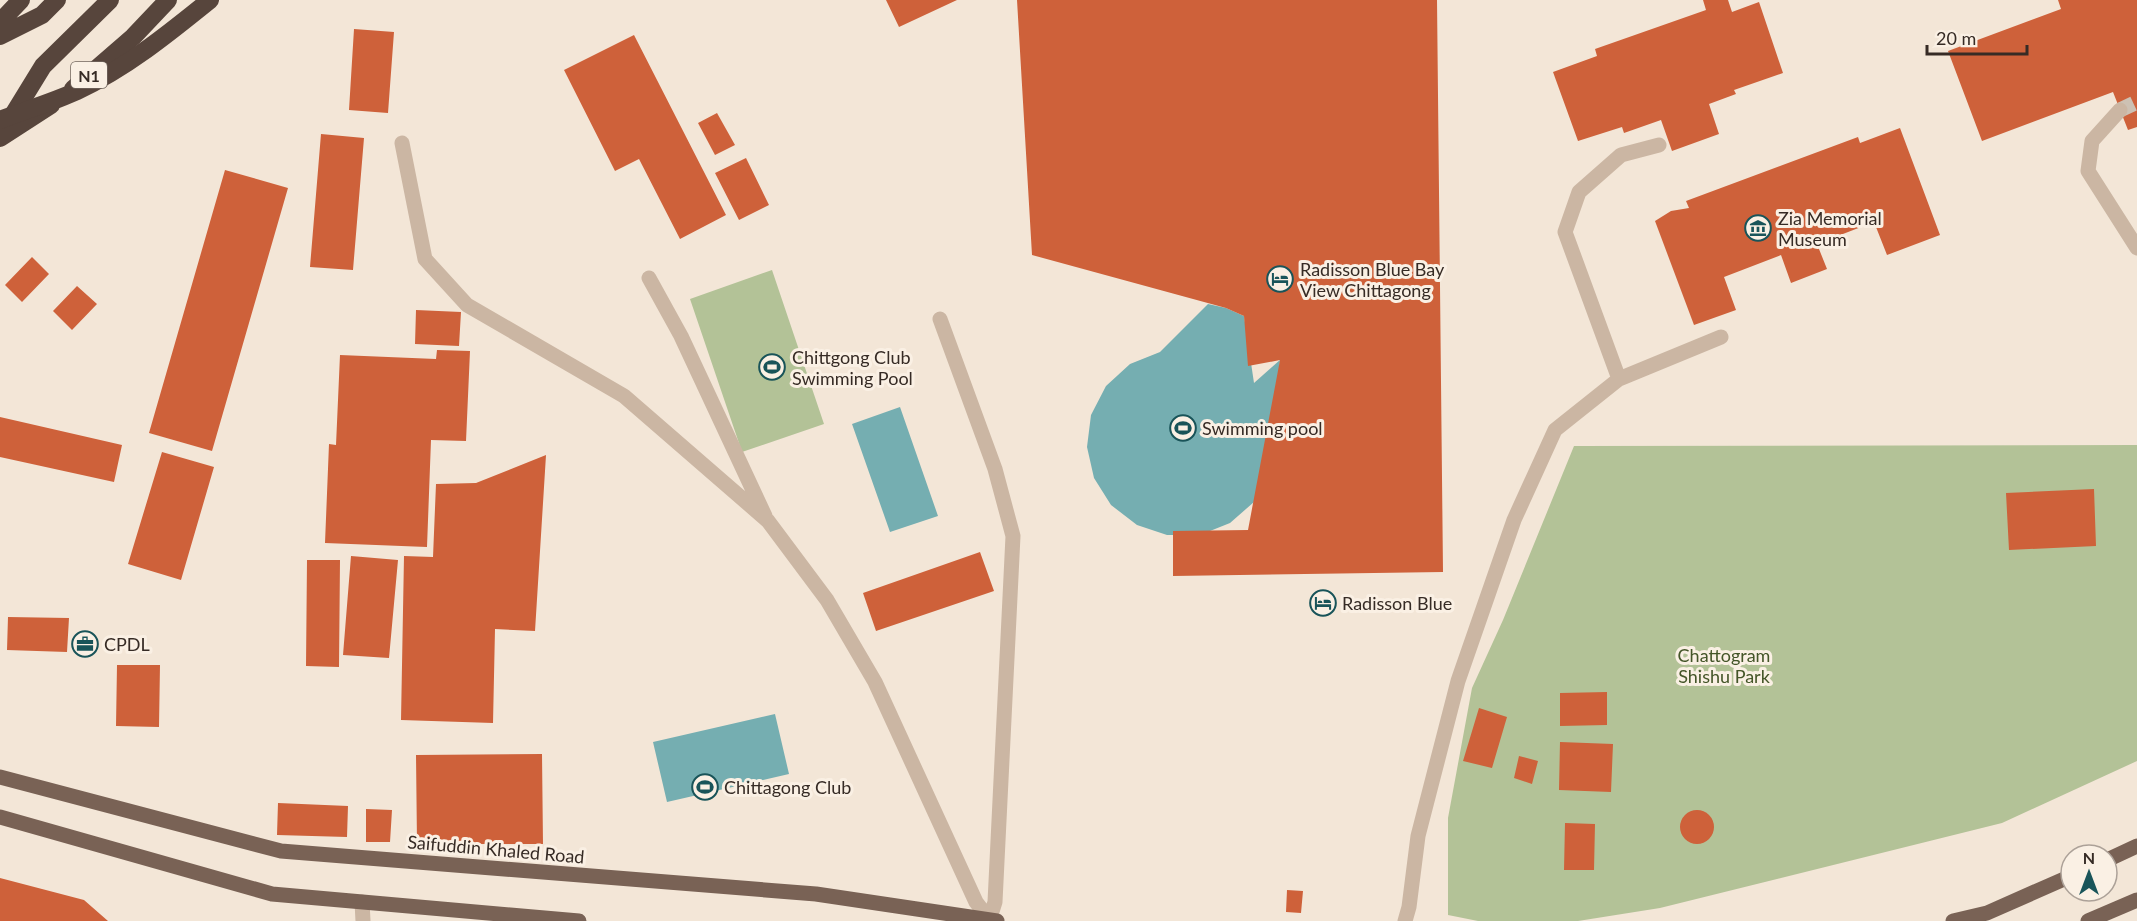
<svg xmlns="http://www.w3.org/2000/svg" width="2137" height="921" font-family="Lato,sans-serif">
<style>
.green{fill:#b3c297}
.water{fill:#75aeb1}
.building{fill:#ce613a}
.lines{fill:none;stroke-linecap:round;stroke-linejoin:round}
.minor-tunnel{stroke:#cdc1b3;stroke-width:15;stroke-dasharray:15 8;stroke-linecap:butt}
.minor{stroke:#cbb6a3;stroke-width:15}
.major{stroke:#796255;stroke-width:15}
.highway{stroke:#57453c;stroke-width:18}
.highway-bridge{stroke:#57453c;stroke-width:18}
.labels{text-anchor:middle;dominant-baseline:central;stroke-width:6;stroke-linejoin:round;paint-order:stroke}
.shield{fill:#faf0e4;stroke:#71665e;stroke-width:1.5}
.shield-label{font-size:16px;font-weight:bold;fill:#362b25}
.poi-label{font-size:18px;fill:#362b25;stroke:#faf0e4;text-anchor:start}
.park-label{font-size:18px;fill:#445528;stroke:#faf0e4}
.street-label{font-size:18px;fill:#362b25;stroke:#faf0e4}
</style>
<rect width="100%" height="100%" fill="#f3e6d7"/>
<path class="green" d="M772,270L824,424L742,452L690,299Z
M2137,445V761L2002,823L1660,908L1578,921H1478L1448,915V818L1472,688L1503,620L1574,446Z"/>
<path class="water" d="M1208,304L1226,308L1244,316L1254,383L1280,360L1275,442L1254,502L1230,523L1200,535H1167L1137,525L1111,505L1094,478L1087,447L1091,415L1106,386L1130,364L1160,352Z
M900,407L938,516L890,532L852,424Z
M775,714L789,774L667,802L653,742Z"/>
<path class="building" d="M886,0H957L899,27Z
M1017,0H1437L1443,572L1173,576V531L1248,530L1280,360L1248,366L1244,316L1226,308L1032,255Z
M1703,0H1728L1732,12L1759,2L1783,73L1734,90L1736,94L1709,104L1719,134L1672,151L1661,120L1624,133L1622,127L1578,141L1553,72L1597,56L1595,49L1706,10Z
M2058,0H2137V127L2128,130L2113,92L1982,141L1948,51L2061,9Z
M354,29L394,32L388,113L349,110Z
M634,35L726,215L680,239L639,159L615,171L564,70Z
M717,113L735,145L715,155L698,123Z
M1900,128L1940,235L1887,255L1874,222L1817,244L1827,269L1791,283L1781,255L1724,277L1736,310L1694,325L1655,221L1671,211L1689,208L1686,201L1858,137L1860,143Z
M321,134L364,138L353,270L310,267Z
M746,158L769,205L739,220L715,173Z
M225,170L288,188L212,451L149,433Z
M32,257L49,274L22,302L5,285Z
M77,286L97,304L72,330L53,311Z
M416,310L461,312L459,346L415,344Z
M437,350L470,351L466,441L431,440L427,547L325,543L329,444L336,445L340,355L436,359Z
M0,417L122,445L114,482L0,457Z
M162,452L214,467L181,580L128,564Z
M546,455L535,631L495,629L493,723L401,720L404,556L433,557L436,484L476,483Z
M2094,489L2096,546L2009,550L2006,493Z
M980,552L994,591L876,631L863,593Z
M351,556L398,560L389,658L343,655Z
M307,560H340L339,667L306,666Z
M8,617L69,618L67,652L7,650Z
M117,665H160L159,727L116,726Z
M1607,692V725L1560,726V693Z
M1479,708L1507,717L1492,768L1463,761Z
M1560,742L1613,744L1611,792L1559,790Z
M542,754L543,844H417L416,755Z
M1519,756L1538,761L1532,784L1514,778Z
M278,803L348,806L347,837L277,835Z
M366,809L392,810L390,842H366Z
M1680 827a17 17 0 1 1 34 0a17 17 0 1 1-34 0Z
M1565,823L1595,824L1594,870H1564Z
M0,878L84,900L108,921H0Z
M1287,890L1303,891L1301,913L1286,912Z"/>
<g class="lines">
<path class="minor-tunnel" d="M2120,110L2137,102"/>
<path class="minor" d="M2120,110L2092,141L2088,171L2137,248
M402,143L425,259L467,305L624,396L768,521L827,600L875,682L976,902L989,919
M649,278L681,336L765,516
M940,319L995,469L1013,536L995,902L989,921
M1619,379L1721,337
M362,902L363,921
M1405,921L1409,907L1418,836L1458,681L1514,520L1555,430L1619,379L1565,232L1579,192L1621,155L1659,145"/>
<path class="major" d="M0,777L281,851L816,894L997,921
M0,817L272,894L579,921
M2107,860L2137,846
M1953,921L1987,913L2071,876
M2088,921L2137,900"/>
<path class="highway" d="M0,22L21,0
M0,36L42,15L57,0
M73,89L133,37L168,0
M8,123L43,66L110,0
M0,138L51,105"/>
<path class="highway-bridge" d="M0,120C26,110 53,102 77,91C126,68 168,34 210,0"/>
</g>
<defs>
<g id="museum-ring" transform="scale(1.35)"><circle r="9.5" fill="#faf0e4" stroke="#195459" stroke-width="1.5"/><path d="M0-6L6-3V-2H-6V-3ZM-5-1h2V3h-2ZM-1-1h2V3h-2ZM3-1h2V3H3ZM-6 4H6V6H-6Z" fill="#195459"/></g>
<g id="hotel-ring" transform="scale(1.35)"><circle r="9.5" fill="#faf0e4" stroke="#195459" stroke-width="1.5"/><path d="M-6-4.5h1.5V1H6V5H4.5V3h-9V5H-6ZM-4 0a1.8 1.8 0 1 1 3.6 0ZM.5 0V-2.5h3Q6-2.5 6 0Z" fill="#195459"/></g>
<g id="stadium-ring" transform="scale(1.35)"><circle r="9.5" fill="#faf0e4" stroke="#195459" stroke-width="1.5"/><path d="M0-5a6.5 5 0 1 0 0 10a6.5 5 0 1 0 0-10ZM-3.5-1.8h7v3.6h-7Z" fill="#195459"/></g>
<g id="office-ring" transform="scale(1.35)"><circle r="9.5" fill="#faf0e4" stroke="#195459" stroke-width="1.5"/><path d="M-6-3h4V-5.5h4V-3h4V5H-6ZM-1-4.5V-3h2v-1.5ZM-6 0V1H6V0Z" fill="#195459"/></g>
</defs>
<g fill-rule="evenodd">
<use href="#museum-ring" x="1758" y="228"/>
<use href="#hotel-ring" x="1280" y="279"/>
<use href="#stadium-ring" x="772" y="367"/>
<use href="#stadium-ring" x="1183" y="428"/>
<use href="#hotel-ring" x="1323" y="603"/>
<use href="#office-ring" x="85" y="644"/>
<use href="#stadium-ring" x="705" y="787"/>
</g>
<g class="labels">
<rect class="shield" x="71" y="62" width="36" height="26" rx="4.5"/>
<g class="shield-label">
<text x="89" y="75">N1</text>
</g>
<g class="poi-label">
<text x="1778" y="218">Zia Memorial<tspan x="1778" dy="21">Museum</tspan></text>
<text x="1300" y="269">Radisson Blue Bay<tspan x="1300" dy="21">View Chittagong</tspan></text>
<text x="792" y="357">Chittgong Club<tspan x="792" dy="21">Swimming Pool</tspan></text>
<text x="1202" y="428">Swimming pool</text>
<text x="1342" y="603">Radisson Blue</text>
<text x="104" y="644">CPDL</text>
<text x="724" y="787">Chittagong Club</text>
</g>
<g class="park-label">
<text x="1724" y="655">Chattogram<tspan x="1724" dy="21">Shishu Park</tspan></text>
</g>
<g class="street-label">
<text transform="translate(496 849) rotate(5)">Saifuddin Khaled Road</text>
</g>
</g>
<g transform="translate(2089 873)"><circle r="28" fill="#faf0e4" stroke="#aca198" stroke-width="1.5"/>
<path d="M0-4.5L10 22L0 15L-10 22Z" fill="#195459"/>
<text y="-9" font-size="16" font-weight="bold" text-anchor="middle" fill="#362b25">N</text>
</g>
<path d="M1927 45v9h100v-9" fill="none" stroke="#362b25" stroke-width="3"/>
<text x="1936" y="45" font-size="18" fill="#362b25" stroke="#faf0e4" stroke-width="4.5" paint-order="stroke">20 m</text>
</svg>
